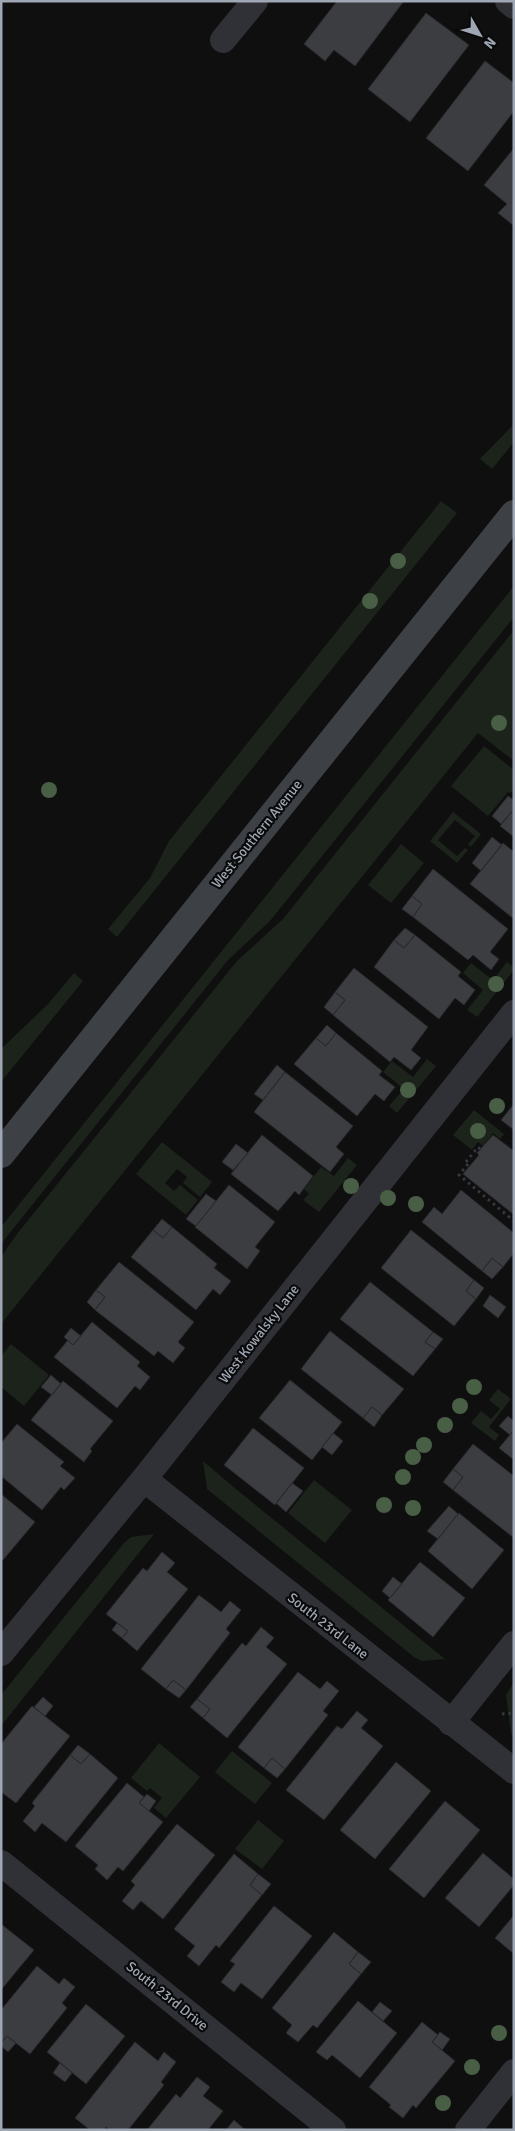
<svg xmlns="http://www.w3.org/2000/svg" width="515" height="2131" font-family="Signika,sans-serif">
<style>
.green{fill:#1b231b}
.building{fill:#3b3d41;stroke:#29292d}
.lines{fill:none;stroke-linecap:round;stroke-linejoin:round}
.path{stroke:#35383d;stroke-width:3;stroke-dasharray:2.5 4;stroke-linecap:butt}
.street{stroke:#303136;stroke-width:26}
.secondary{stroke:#3d4146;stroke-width:28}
.tree{fill:#485f46}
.labels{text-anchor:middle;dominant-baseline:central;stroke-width:4.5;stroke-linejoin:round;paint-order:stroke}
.street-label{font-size:14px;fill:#9ea7b3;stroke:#0a0a0b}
</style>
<rect width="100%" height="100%" fill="#0f0f10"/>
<path class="green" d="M514,424V442L492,469L480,459Z
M441,501L457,513L117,937L108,929L150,878L169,841Z
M514,586V617L270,921L228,960L1,1244V1227Z
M514,630V761L478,733L1,1324V1257L17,1234L237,961L283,919Z
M484,746L514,770V789L510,793L508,792L488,816L451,786Z
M453,812L481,834L471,847L468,844L475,836L455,820L438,840L457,856L465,848L468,850L457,863L430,841Z
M401,844L424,863L391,903L368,885Z
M507,962L514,967V970L477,1017L467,1010L483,990L463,973L471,963L493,980Z
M74,973L83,981L1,1082V1049L48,1004Z
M427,1059L436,1066L397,1113L389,1106L404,1089L383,1072L392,1061L413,1077Z
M474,1110L504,1134L500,1139L493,1133L483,1146L478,1142L472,1150L453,1135Z
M162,1142L212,1182L200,1197L183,1183L187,1177L177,1169L165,1183L174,1191L180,1185L198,1200L186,1215L136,1174Z
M348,1158L357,1165L319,1212L303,1200L309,1194L304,1189L321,1167L334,1176Z
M11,1344L49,1375L24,1406L1,1387V1356Z
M498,1389L511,1399L489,1427L499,1435L495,1441L471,1423L481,1411L491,1419L500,1409L489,1400Z
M203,1461L236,1489L445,1659L422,1661L414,1657L207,1489Z
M314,1480L352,1510L325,1543L288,1513Z
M154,1534L1,1726V1695L124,1543L131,1537Z
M514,1682V1738L511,1733L506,1695Z
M159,1743L200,1777L166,1818L154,1808L162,1798L150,1788L147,1791L131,1778Z
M232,1751L272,1783L255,1804L215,1772Z
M258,1820L284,1841L262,1869L235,1849Z"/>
<path class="building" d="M337,1H404L355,66L334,50L325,61L304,44Z
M426,13L469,45L410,122L368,89Z
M485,61L514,83V111L468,171L426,138Z
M514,148V226L498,213L507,204L484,185Z
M508,796L514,800V809L501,824L492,816Z
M514,809V837L500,826Z
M492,837L502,845L481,871L472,863Z
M503,843L514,852V919L470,884Z
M433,869L508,929L490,952L499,959L491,970L473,955L468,960L413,917L422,904L412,896Z
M412,896L422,904L413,917L402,909Z
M405,928L415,935L404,948L394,940Z
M415,935L461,972L458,976L475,990L464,1005L455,998L439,1019L374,967L394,940L404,948Z
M354,968L428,1027L411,1050L421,1058L411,1070L394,1057L390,1062L333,1015L345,1000L335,992Z
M335,992L345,1000L333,1015L324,1007Z
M327,1025L336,1033L326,1046L316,1038Z
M336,1033L382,1071L379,1075L395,1087L384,1101L375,1094L357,1116L294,1064L316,1038L326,1046Z
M277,1065L285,1072L263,1100L254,1094Z
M285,1072L353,1126L336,1147L344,1154L330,1172L254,1112Z
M513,1105H514V1130L501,1120Z
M262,1135L313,1176L299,1195L295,1191L278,1211L231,1174Z
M493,1135L514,1151L513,1214L463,1174L479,1155L477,1153Z
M236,1144L248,1153L233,1170L222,1162Z
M229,1185L275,1222L255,1247L260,1251L247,1269L195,1227Z
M461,1190L514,1233V1253L503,1267L492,1258L482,1271L422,1222L434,1207L442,1214Z
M206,1194L216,1201L196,1226L186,1219Z
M162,1219L172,1227L163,1238L153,1230Z
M172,1227L217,1264L214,1268L231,1281L220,1295L213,1289L196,1310L131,1257L153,1230L163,1238Z
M411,1230L474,1280L466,1291L476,1299L454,1326L381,1268Z
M492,1258L503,1267L492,1279L482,1271Z
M119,1262L194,1322L178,1342L185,1348L173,1363L158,1351L154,1356L95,1310L105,1297L96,1290Z
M474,1280L484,1288L476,1299L466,1291Z
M370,1282L433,1332L425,1342L435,1349L413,1376L340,1319Z
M96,1290L105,1297L95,1310L87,1302Z
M490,1295L506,1307L498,1318L483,1306Z
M92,1322L140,1362L137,1366L150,1377L140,1390L135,1386L117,1408L54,1357L68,1340L73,1345Z
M71,1328L81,1336L73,1345L64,1337Z
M330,1331L404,1389L382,1415L372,1407L363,1418L301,1369Z
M433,1332L443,1339L435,1349L425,1342Z
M51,1375L61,1384L52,1395L41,1387Z
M290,1380L342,1422L312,1460L259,1418Z
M63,1381L113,1421L90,1449L92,1451L84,1462L31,1420Z
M372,1407L382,1415L374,1427L363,1418Z
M508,1416L514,1421V1430L510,1435L499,1426Z
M17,1424L64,1462L60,1466L75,1478L64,1490L61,1487L42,1510L1,1476V1443Z
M253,1428L304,1468L275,1505L224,1465Z
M514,1430V1460L499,1448Z
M333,1433L343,1441L332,1455L322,1447Z
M473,1444L514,1476V1538L453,1490L463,1477L453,1469Z
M453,1469L463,1477L453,1490L443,1482Z
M292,1483L303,1491L286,1512L276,1503Z
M1,1494L35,1522L3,1560L1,1559Z
M449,1506L458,1514L438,1539L427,1531Z
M459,1513L504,1550L472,1589L428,1551Z
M162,1552L175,1563L167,1572L188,1589L137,1651L122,1638L128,1631L106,1614L143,1568L147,1571Z
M420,1562L465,1598L433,1637L388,1600Z
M393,1577L402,1584L390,1598L382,1591Z
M199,1595L221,1612L230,1601L241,1610L226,1629L230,1633L186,1690L173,1680L166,1689L141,1669Z
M117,1623L128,1631L122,1638L112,1630Z
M261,1627L274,1638L266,1647L287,1664L227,1738L203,1718L210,1709L197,1699L242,1643L246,1646Z
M298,1672L320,1689L327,1681L339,1691L323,1711L328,1715L285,1769L272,1758L264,1768L238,1747Z
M173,1680L186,1690L179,1698L166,1689Z
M43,1697L53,1706L45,1716L34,1707Z
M197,1699L210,1709L203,1718L190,1707Z
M32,1706L70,1736L16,1803L1,1792V1744Z
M357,1711L368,1720L361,1728L383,1746L324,1820L286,1790L337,1726L342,1729Z
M78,1745L90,1754L81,1764L70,1755Z
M90,1754L118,1778L66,1842L42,1823L35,1832L23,1821L35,1806L32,1803L70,1755L81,1764Z
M272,1758L285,1769L277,1778L264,1768Z
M396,1762L431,1791L375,1859L340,1830Z
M127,1783L144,1797L139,1803L163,1822L123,1871L118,1867L107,1880L95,1869L98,1865L75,1846Z
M147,1794L156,1801L149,1811L139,1803Z
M445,1801L480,1830L424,1898L389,1869Z
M177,1824L215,1855L163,1919L141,1901L133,1910L122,1901L135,1885L131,1881Z
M483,1853L514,1879V1885L479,1927L445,1898Z
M234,1854L258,1874L250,1885L262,1895L219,1948L216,1945L199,1966L187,1956L195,1946L174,1929Z
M258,1874L271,1884L262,1895L250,1885Z
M274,1906L312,1936L262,1999L241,1983L234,1992L221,1982L235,1964L230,1961Z
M514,1915V1954L495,1938Z
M1,1924L34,1950L1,1990Z
M334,1932L358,1952L349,1964L361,1974L317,2028L313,2025L298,2042L286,2033L292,2025L272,2008Z
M358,1952L371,1962L361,1974L349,1964Z
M37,1966L59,1984L64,1978L75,1987L62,2003L67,2008L30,2054L7,2036L1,2043V2010Z
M358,2001L397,2033L360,2078L332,2055L327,2060L316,2052Z
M380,2002L392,2011L383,2021L372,2012Z
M86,2004L125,2036L86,2084L47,2052Z
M422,2022L438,2035L432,2042L455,2061L416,2108L413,2105L403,2118L389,2107L391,2105L369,2087Z
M440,2032L450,2039L442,2050L432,2042Z
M7,2036L16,2043L8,2052L1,2046V2043Z
M135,2042L158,2061L164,2052L176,2062L161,2082L164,2085L128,2130H110L106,2127L104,2130H90L75,2118Z
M60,2063L72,2073L65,2082L53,2073Z
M197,2077L210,2087L203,2096L223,2111L208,2130H147L176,2094L180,2098Z
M234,2120L245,2130H226Z"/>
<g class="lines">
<path class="path" d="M466,1162L478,1147L480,1149
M468,1164L459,1175L514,1221
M502,1714L514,1713"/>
<path class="street" d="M508,1L514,6
M223,40L255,1
M144,1479L514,1771
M1,1653L144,1479L514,1013
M451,1723L514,1644
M1,1863L333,2130
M468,2130L514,2072"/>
<path class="secondary" d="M1,1154L514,514"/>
</g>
<g class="tree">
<circle cx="398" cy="561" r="8"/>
<circle cx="370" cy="601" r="8"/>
<circle cx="499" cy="723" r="8"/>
<circle cx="49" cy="790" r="8"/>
<circle cx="496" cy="984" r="8"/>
<circle cx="408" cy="1090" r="8"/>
<circle cx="497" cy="1106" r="8"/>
<circle cx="478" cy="1131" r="8"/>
<circle cx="351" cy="1186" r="8"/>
<circle cx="388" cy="1198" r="8"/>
<circle cx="416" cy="1204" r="8"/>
<circle cx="474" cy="1387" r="8"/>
<circle cx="460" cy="1406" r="8"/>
<circle cx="445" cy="1425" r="8"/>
<circle cx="424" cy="1445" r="8"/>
<circle cx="413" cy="1457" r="8"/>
<circle cx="403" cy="1477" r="8"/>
<circle cx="384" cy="1505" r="8"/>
<circle cx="413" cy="1508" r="8"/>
<circle cx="499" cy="2033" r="8"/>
<circle cx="472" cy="2067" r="8"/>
<circle cx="443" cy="2103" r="8"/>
</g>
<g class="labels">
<g class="street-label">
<text transform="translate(257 834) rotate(-51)">West Southern Avenue</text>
<text transform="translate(259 1334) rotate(-52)">West Kowalsky Lane</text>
<text transform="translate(328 1626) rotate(38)">South 23rd Lane</text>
<text transform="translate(167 1996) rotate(39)">South 23rd Drive</text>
</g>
</g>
<rect width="515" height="2131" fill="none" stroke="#9ea7b3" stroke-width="5"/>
<g transform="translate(480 35) rotate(129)" stroke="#0a0a0b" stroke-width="4" paint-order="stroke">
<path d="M0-4L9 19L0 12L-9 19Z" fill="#9ea7b3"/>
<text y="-8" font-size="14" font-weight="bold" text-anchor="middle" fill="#9ea7b3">N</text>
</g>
</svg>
